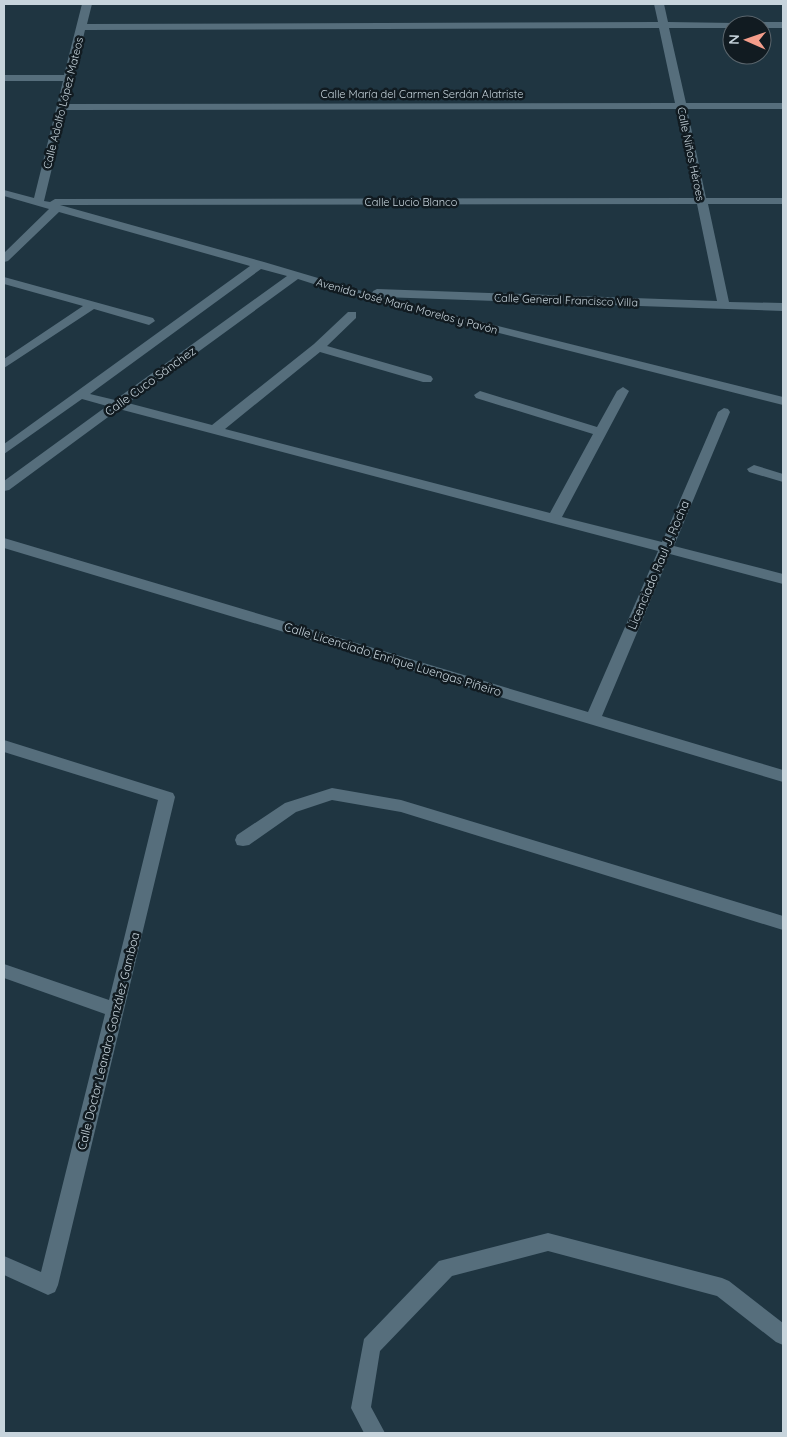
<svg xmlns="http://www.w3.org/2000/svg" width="787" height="1437" font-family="Quicksand,sans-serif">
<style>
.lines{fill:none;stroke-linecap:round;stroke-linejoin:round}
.minor{fill:#566e7c;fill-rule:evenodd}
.labels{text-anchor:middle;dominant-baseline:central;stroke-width:5;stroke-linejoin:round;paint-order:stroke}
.far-street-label{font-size:11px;fill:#c7d4dc;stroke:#111b21}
.street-label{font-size:12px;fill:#c7d4dc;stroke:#111b21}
</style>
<rect width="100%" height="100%" fill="#1f3541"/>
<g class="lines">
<path class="minor" d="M82,4H92L87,24L658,22L654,4H664L668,22L735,23L737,25H732V28H669L686,103H783V109H687L706,198H783V204H708L729,302L783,303V311L382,297L783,397V405L345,294L298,279L128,403L212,425L314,344L348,312H356V318L327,346L431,376L433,379L431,382H423L320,352L225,429L550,513L593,434L476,398L474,395L480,391L597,427L617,391L623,387L629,391L562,517L662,542L718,412L724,408L728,409L730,412L674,546L783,574V584L670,554L602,716L783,770V782L4,548V538L588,712L658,551L119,409L9,490L4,491V481L107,406L82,399L4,454V444L250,266L59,212L8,261L4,262V253L49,209L4,196V190L34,198L63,81H4V75H64ZM659,28L675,103L67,104L85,30ZM677,109L695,198L55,199L50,202L44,201L66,110ZM697,204L717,301L377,289L373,291L372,294L264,262L60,205ZM261,269L287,276L115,400L90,394Z
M762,22H783V28H762V25H757Z
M4,277L153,318L155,321L149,325L94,309L4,368V359L83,306L4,284Z
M754,465L783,474V482L749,472L747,469Z
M4,740L173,793L175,797L58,1285L55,1292L48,1295L4,1275V1256L41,1272L105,1014L4,978V964L109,1000L158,800L4,752Z
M332,788L401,800L783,916V930L401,812L332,800L296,812L249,845L243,846L237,845L235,840L237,835L285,803Z
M548,1233L722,1278L729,1281L783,1323V1345L776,1342L717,1296L548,1251L452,1276L380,1351L371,1407L385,1433H364L351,1408L364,1339L439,1261Z"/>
</g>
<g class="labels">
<g class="far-street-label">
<text x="422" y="94">Calle María del Carmen Serdán Alatriste</text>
<text transform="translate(63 103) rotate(-76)">Calle Adolfo López Mateos</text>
<text transform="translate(691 154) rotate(78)">Calle Niños Héroes</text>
<text x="411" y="202">Calle Lucio Blanco</text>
<text transform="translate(566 300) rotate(2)">Calle General Francisco Villa</text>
<text transform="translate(407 306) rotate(15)">Avenida José María Morelos y Pavón</text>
</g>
<g class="street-label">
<text transform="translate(150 381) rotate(-36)">Calle Cuco Sánchez</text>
<text transform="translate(658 565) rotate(-67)">Licenciado Raul J. Rocha</text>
<text transform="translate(393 659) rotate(17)">Calle Licenciado Enrique Luengas Piñeiro</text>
<text transform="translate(108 1041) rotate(-76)">Calle Doctor Leandro González Gamboa</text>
</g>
</g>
<rect width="787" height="1437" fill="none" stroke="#c7d4dc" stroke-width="10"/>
<g transform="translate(747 40) rotate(272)"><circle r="24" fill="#111b21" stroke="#5a656c"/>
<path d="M0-4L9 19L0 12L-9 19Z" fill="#f49d8b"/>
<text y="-8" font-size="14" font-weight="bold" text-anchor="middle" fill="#c7d4dc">N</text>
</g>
</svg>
